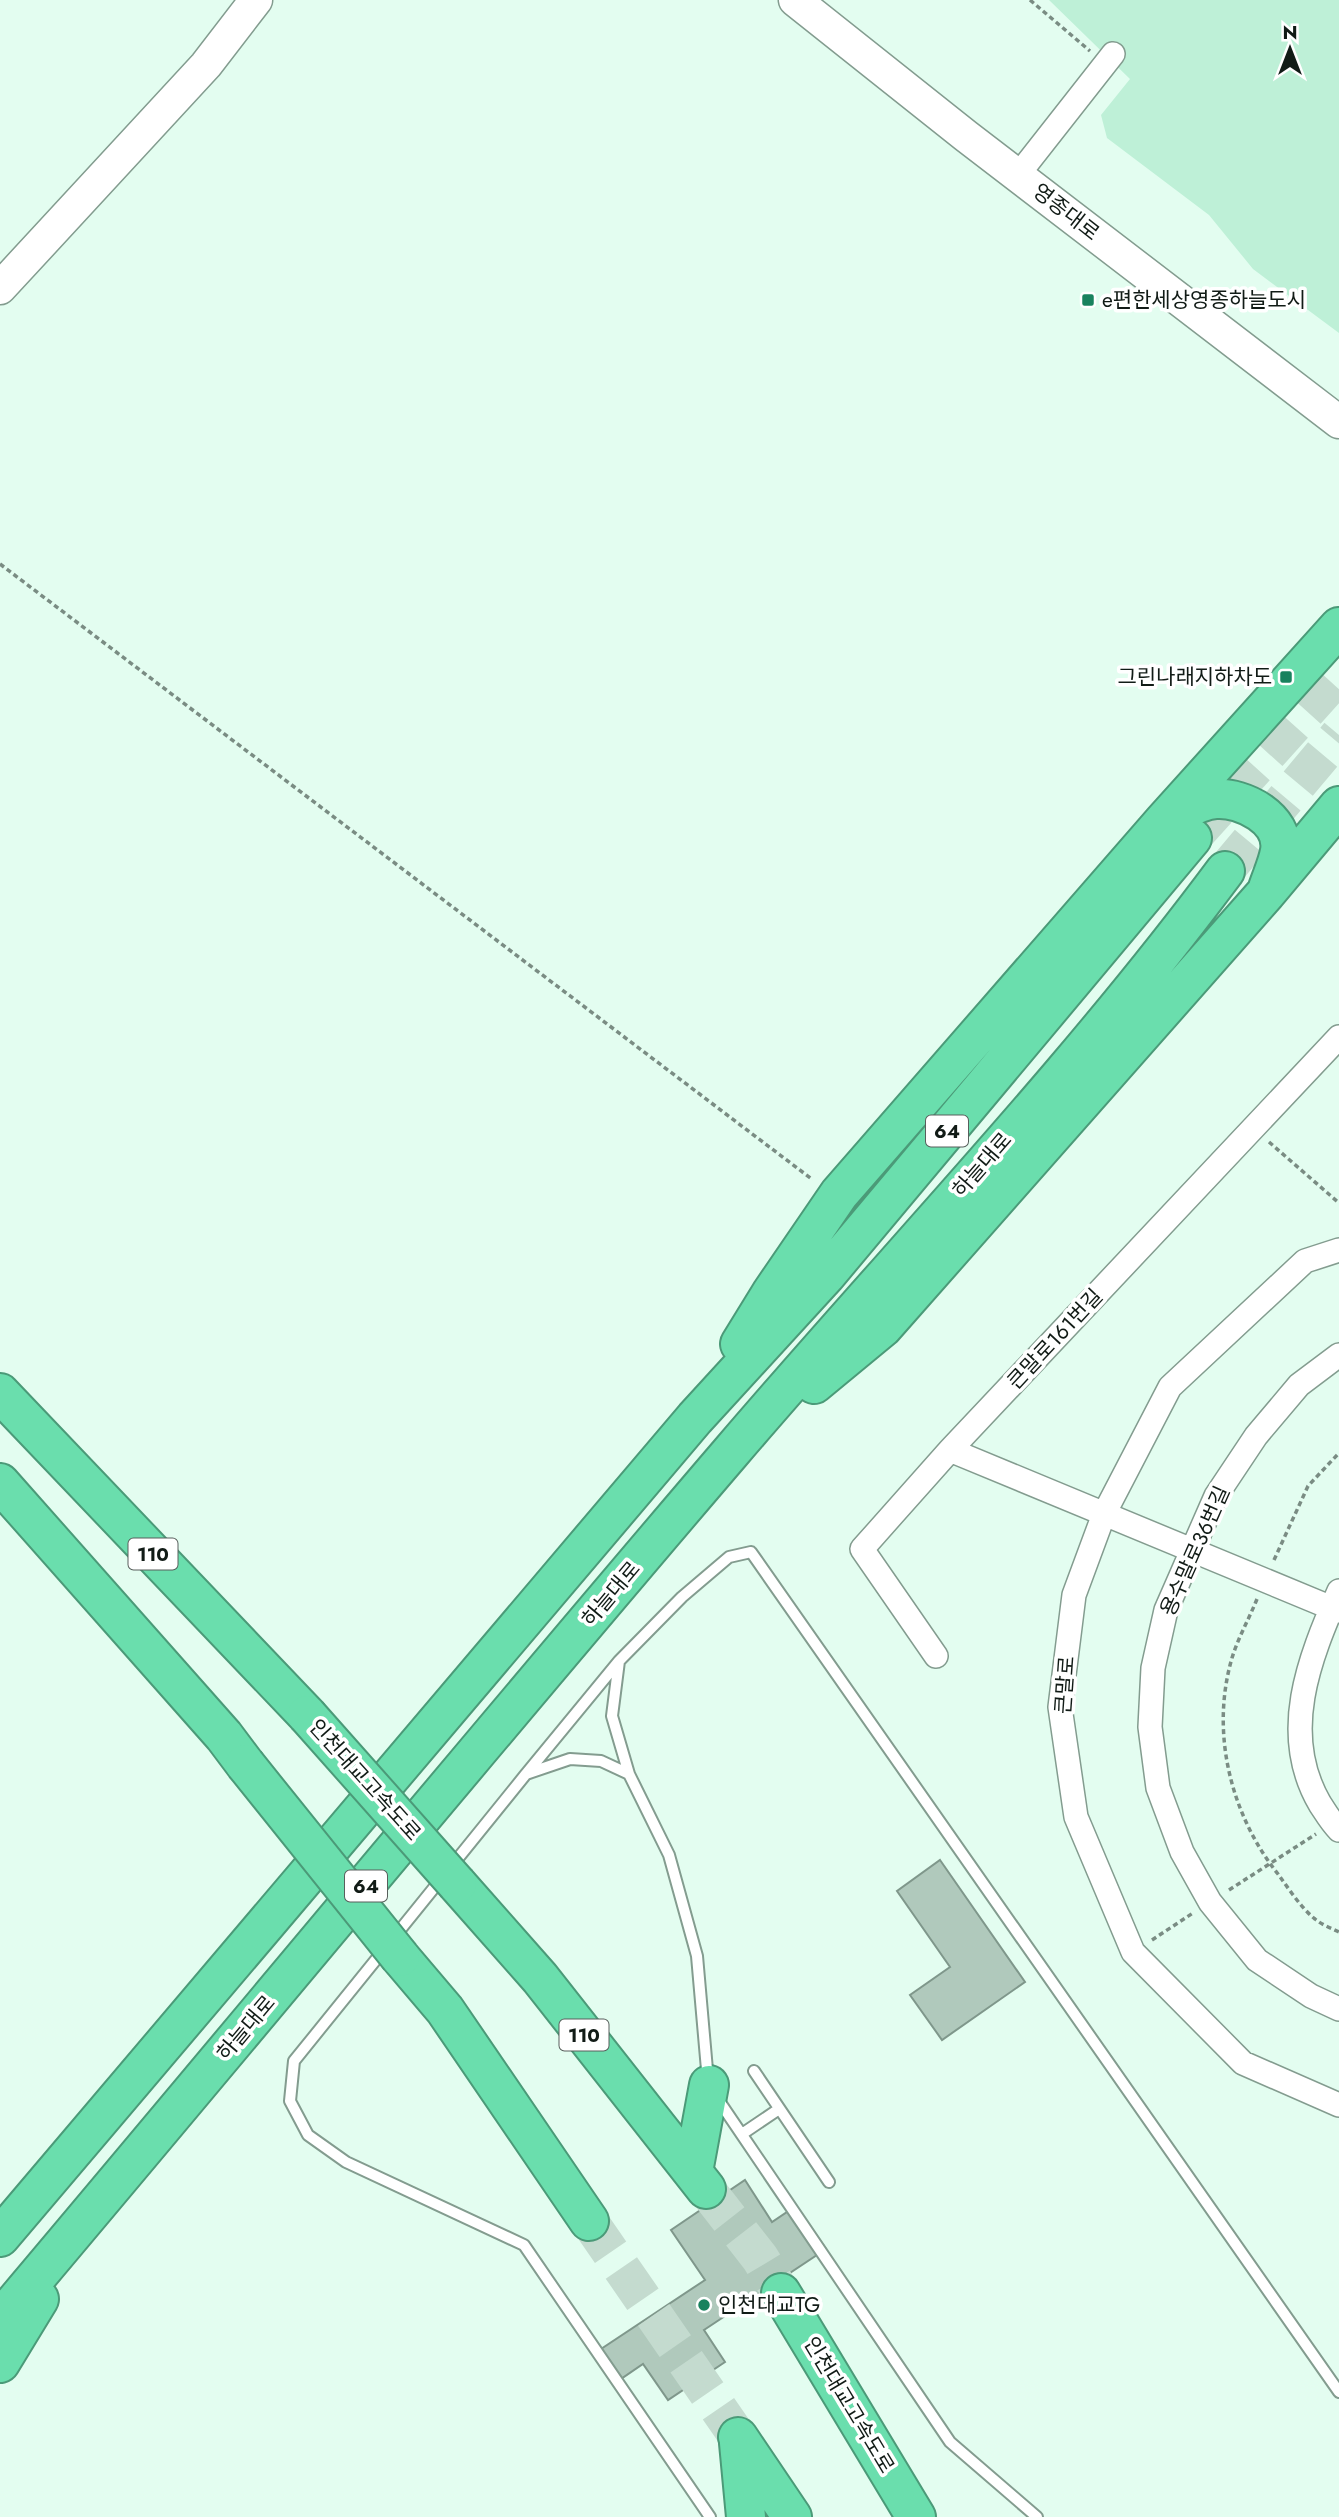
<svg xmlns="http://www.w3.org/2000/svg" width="1339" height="2517" font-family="Jost,'Noto Sans KR',sans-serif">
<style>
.green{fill:#bef0d7}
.building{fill:#b0c9bc;stroke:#7f978b;stroke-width:2}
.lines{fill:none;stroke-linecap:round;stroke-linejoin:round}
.highway-tunnel{stroke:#c4dbcf;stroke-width:38;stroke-dasharray:38 19;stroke-linecap:butt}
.lane-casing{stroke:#839c8f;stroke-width:14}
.street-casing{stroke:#839c8f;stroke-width:26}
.secondary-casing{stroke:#839c8f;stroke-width:35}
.highway-casing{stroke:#4b9a78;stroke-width:42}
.path{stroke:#7a8c83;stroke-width:3.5;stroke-dasharray:5 3.5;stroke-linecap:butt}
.lane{stroke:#fff;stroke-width:10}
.street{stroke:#fff;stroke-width:23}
.secondary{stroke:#fff;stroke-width:32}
.highway{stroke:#6adead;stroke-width:38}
.highway-bridge-casing{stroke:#4b9a78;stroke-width:42;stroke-linecap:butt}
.highway-bridge{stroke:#6adead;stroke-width:38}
.poi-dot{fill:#19825e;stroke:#fff;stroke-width:2.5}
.labels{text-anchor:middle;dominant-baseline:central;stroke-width:7;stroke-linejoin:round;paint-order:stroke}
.shield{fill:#fff;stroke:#585f5c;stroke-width:2}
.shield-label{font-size:19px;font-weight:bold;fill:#111b16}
.street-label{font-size:21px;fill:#111b16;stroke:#fff}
.poi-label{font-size:21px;fill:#111b16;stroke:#fff;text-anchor:start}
</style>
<rect width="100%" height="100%" fill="#e3fdf0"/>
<path class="green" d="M1049,0H1339V333L1253,269L1209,215L1107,138L1101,115L1130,79Z"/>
<path class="building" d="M940,1860L1025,1982L942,2040L910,1995L950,1967L897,1891Z
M745,2180L772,2222L796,2206L826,2249L704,2330L725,2362L668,2400L643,2364L615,2383L595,2353L705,2280L671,2230Z"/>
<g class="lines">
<path class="highway-tunnel" d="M1192,838L1339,675
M1225,871L1339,735
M706,2189L760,2258L781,2293
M589,2221L738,2437"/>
<g class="lane-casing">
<path id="lane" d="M619,1661L612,1716L629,1774
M526,1774L619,1661L682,1597L729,1557L751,1552L1339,2392
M754,2071L829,2182
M708,2081L697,1956L669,1855L629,1774L601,1761L570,1759L526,1774L294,2061L290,2101L308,2135L346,2162L524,2245L710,2517
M717,2098L950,2442L1037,2517
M742,2134L779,2109"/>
</g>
<g class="street-casing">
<path id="street" d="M1018,175L1113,54
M1339,1250L1305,1261L1170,1387L1104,1514L1074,1595L1060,1707L1076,1817L1133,1952L1243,2063L1339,2105
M1339,1355L1299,1385L1256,1436L1216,1496L1166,1610L1153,1668L1150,1727L1158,1788L1182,1852L1210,1902L1257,1960L1311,1996L1339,2009
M950,1450L1339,1611
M1339,1591C1309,1659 1279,1734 1320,1804C1326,1813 1331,1822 1339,1830
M936,1656L862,1549L950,1450L1339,1037"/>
</g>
<g class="secondary-casing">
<path id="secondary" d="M795,0L966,136L1339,422
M0,288L206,65L256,0"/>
</g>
<g class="highway-casing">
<path id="highway" d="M1170,817C1185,810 1199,800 1216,799C1243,797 1285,819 1280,851C1278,863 1272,876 1268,888
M740,1344L772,1292L839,1194L1164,821L1339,627
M814,1384L883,1327L1266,893L1339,806
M0,1393L307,1715
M0,1483L224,1736L245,1764
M457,1884L540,1978L706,2189
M400,1957L445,2010L589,2221
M693,2172L709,2085
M0,2237L695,1418L826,1275L1192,838
M781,2293L916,2517
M0,2320C244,2031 485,1739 731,1452C896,1259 1074,1074 1225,871
M0,2363L39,2299
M738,2437L792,2517
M739,2443L746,2517"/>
</g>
<path class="path" d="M1030,0L1090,51
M0,564L813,1180
M1269,1142L1339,1203
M1274,1560L1308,1486L1339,1453
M1257,1599C1249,1619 1238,1638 1232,1658C1210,1733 1231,1815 1278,1874C1289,1889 1301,1908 1315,1919C1322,1925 1331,1928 1339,1932
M1229,1890L1316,1834
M1152,1940L1193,1913"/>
<use href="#lane" class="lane"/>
<use href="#street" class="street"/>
<use href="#secondary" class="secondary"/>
<use href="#highway" class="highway"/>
<g class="highway-bridge-casing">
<path id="highway-bridge" d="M307,1715L457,1884
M245,1764L400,1957"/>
</g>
<use href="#highway-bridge" class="highway-bridge"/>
</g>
<g class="poi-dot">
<rect x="1081" y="293" width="14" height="14" rx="3.5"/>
<rect x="1279" y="670" width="14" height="14" rx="3.5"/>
<circle cx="704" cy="2305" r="7"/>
</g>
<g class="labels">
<g class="shield">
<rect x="926" y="1115.5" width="42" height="31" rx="5"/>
<rect x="128.5" y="1538.5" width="49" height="31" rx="5"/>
<rect x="345" y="1870.5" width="42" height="31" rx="5"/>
<rect x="559.5" y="2019.5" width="49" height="31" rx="5"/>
</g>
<g class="shield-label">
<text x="947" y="1131">64</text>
<text x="153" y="1554">110</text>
<text x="366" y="1886">64</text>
<text x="584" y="2035">110</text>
</g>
<g class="street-label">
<text transform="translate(1066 212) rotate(38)">영종대로</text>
<text transform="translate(982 1165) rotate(-49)">하늘대로</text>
<text transform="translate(1055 1339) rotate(-47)">큰말로161번길</text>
<text transform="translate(1195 1551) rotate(-66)">용수말로36번길</text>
<text transform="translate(611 1594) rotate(-50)">하늘대로</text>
<text transform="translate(1065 1685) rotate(-86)">큰말로</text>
<text transform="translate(365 1780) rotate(48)">인천대교고속도로</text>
<text transform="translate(246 2028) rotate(-50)">하늘대로</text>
<text transform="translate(849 2405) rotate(59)">인천대교고속도로</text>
</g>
<g class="poi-label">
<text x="1102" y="300">e편한세상영종하늘도시</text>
<text x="1272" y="677" text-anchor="end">그린나래지하차도</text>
<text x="718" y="2305">인천대교TG</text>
</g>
</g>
<g transform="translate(1290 49)" stroke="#ffffff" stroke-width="5" paint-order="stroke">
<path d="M0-5L12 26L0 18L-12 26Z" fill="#111b16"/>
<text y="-10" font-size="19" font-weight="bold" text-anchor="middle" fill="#111b16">N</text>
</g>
</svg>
